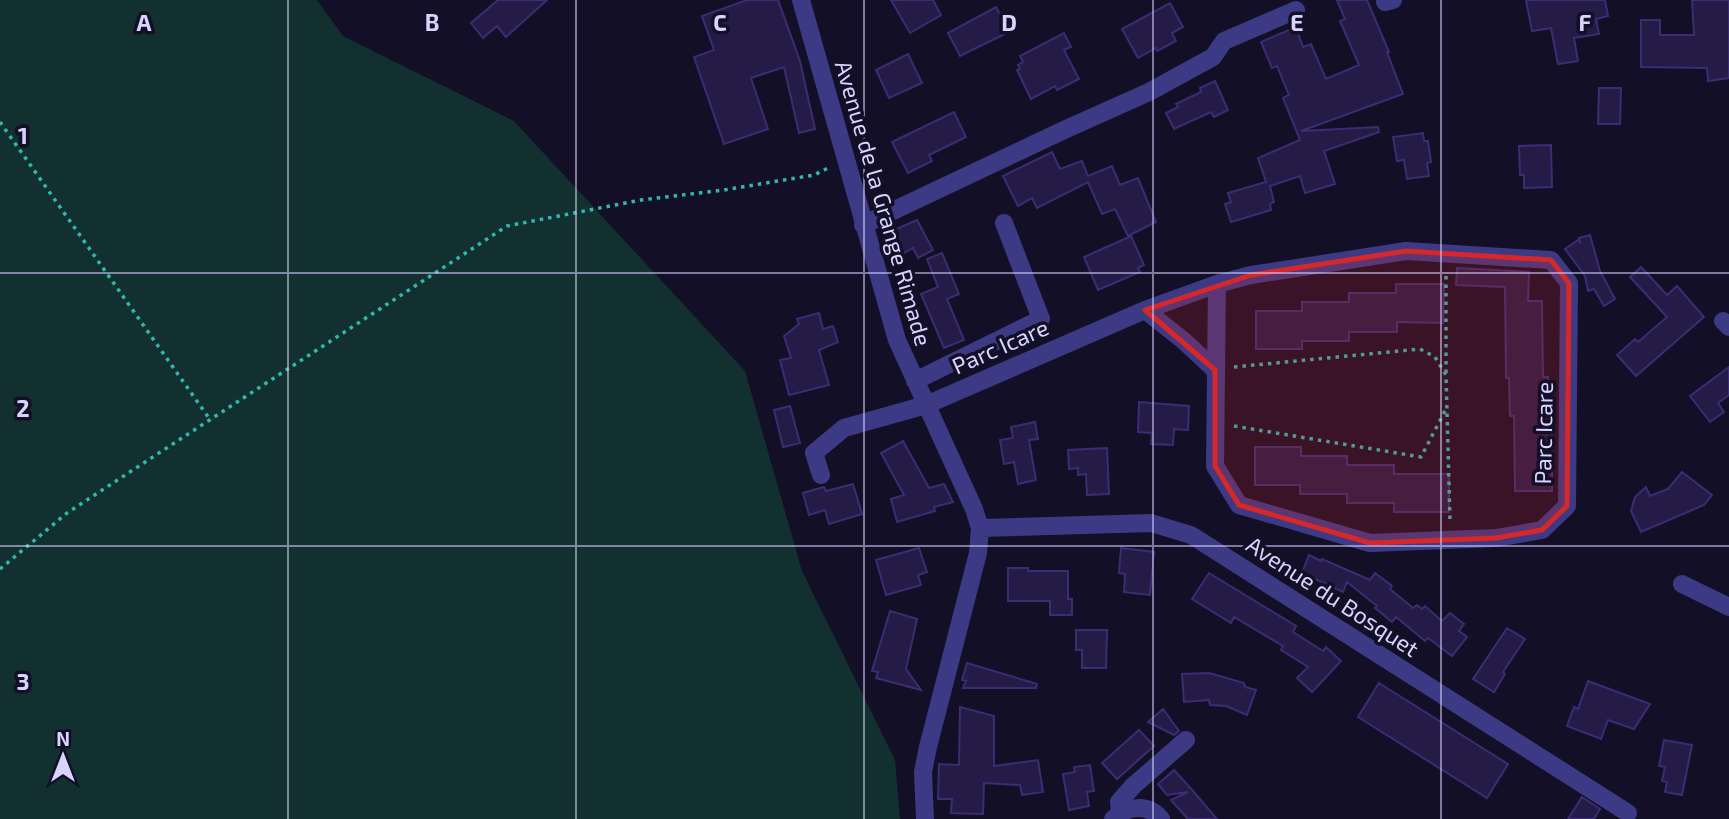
<svg xmlns="http://www.w3.org/2000/svg" width="1729" height="819" font-family="'Exo 2',sans-serif">
<style>
.green{fill:#12302f}
.building{fill:#241b47;stroke:#3b2d73;stroke-width:2}
.lines{fill:none;stroke-linecap:round;stroke-linejoin:round}
.path{stroke:#2fb8b0;stroke-width:3.5;stroke-dasharray:3.5 5;stroke-linecap:butt}
.minor{stroke:#3d3a85;stroke-width:18}
.marked{fill:#d62828;fill-opacity:0.2;stroke:#d62828;stroke-width:5;stroke-linejoin:round}
.grid{fill:none;stroke:#d9d4ff;stroke-width:2;stroke-opacity:0.55}
.labels{text-anchor:middle;dominant-baseline:central;stroke-width:7;stroke-linejoin:round;paint-order:stroke}
.street-label{font-size:23px;fill:#d9d4ff;stroke:#130f26}
.grid-label{font-size:23px;text-anchor:middle;font-weight:bold;fill:#d9d4ff;stroke:#130f26;stroke-width:7;stroke-linejoin:round;paint-order:stroke}
</style>
<rect width="100%" height="100%" fill="#130f26"/>
<path class="green" d="M0,0H317L343,36L514,121L745,371L802,571L895,760L900,819H0Z"/>
<path class="building" d="M498,0H547L506,37L497,26L483,38L471,23Z
M747,0H778L800,61L815,129L799,133L784,67L751,78L768,129L724,144L694,57L714,50L702,16Z
M891,0H933L941,15L910,33Z
M1337,0H1367L1389,52H1387L1403,94L1301,131L1378,127L1379,132L1324,151L1335,184L1305,193L1300,176L1270,186L1274,202L1270,204L1271,210L1231,222L1225,204L1231,202L1228,193L1266,182L1258,158L1300,140L1283,98L1289,95L1277,66L1272,68L1261,42L1296,27L1303,47L1311,44L1326,79L1359,65L1340,21L1345,19Z
M1526,0H1605L1608,16L1596,19L1599,34L1574,38L1578,61L1558,64L1551,28L1532,31Z
M1692,0H1729V78L1708,81L1707,68L1641,67V20H1660V35H1694Z
M1170,3L1183,27L1172,33L1176,41L1157,51L1156,48L1138,58L1122,29Z
M996,7L1009,32L960,56L948,33Z
M1064,33L1071,47L1064,50L1079,79L1057,90L1055,86L1031,99L1017,70L1020,69L1018,65L1023,62L1020,56Z
M908,54L922,83L889,98L876,70Z
M1215,81L1228,110L1214,117L1211,112L1174,129L1166,113L1178,107L1176,104L1201,92L1200,88Z
M1599,88H1621L1620,124H1598Z
M954,112L966,137L929,155L932,161L908,173L892,142Z
M1423,133L1424,141H1428L1431,162L1427,163L1429,176L1407,179L1404,160L1397,161L1393,137Z
M1551,145L1552,187L1524,188V175H1520L1519,146Z
M1052,152L1060,169L1082,161L1088,176L1112,166L1120,185L1138,178L1156,222L1128,236L1115,209L1102,214L1088,182L1037,208L1032,198L1018,206L1003,176Z
M917,220L933,250L918,258L913,248L899,256L887,233Z
M1590,235L1600,271L1615,299L1604,306L1594,289L1588,291L1585,276L1565,249L1578,240L1580,242L1579,238Z
M1131,236L1144,265L1138,268L1140,272L1098,290L1084,257Z
M942,253L959,294L947,299L964,340L944,348L921,294L938,287L927,259Z
M1641,267L1667,295L1677,286L1704,317L1636,376L1617,355L1635,339L1638,342L1667,317L1630,277Z
M1457,268L1529,272L1528,301H1542L1543,377H1548V416H1552V491H1515L1514,416H1510L1509,378H1506L1505,287L1456,285Z
M1396,284H1444L1443,323L1397,322V332H1349V341H1302V349H1256V311H1302V302H1349V293H1396Z
M819,313L823,329L833,326L838,342L819,350L829,385L789,395L780,360L791,358L784,336L799,324L797,319Z
M1729,367V395L1718,403L1724,412L1710,422L1690,396Z
M1139,402L1189,406L1188,430L1174,429L1173,445L1151,444L1152,433L1138,432Z
M790,406L800,443L783,447L774,410Z
M1035,422L1038,439L1029,440L1036,480L1018,484L1014,462L1004,464L1000,440L1013,438L1011,427Z
M903,441L929,488L944,484L953,502L934,507L935,511L897,522L891,499L904,495L881,453Z
M1255,447H1301V456H1347V465H1394V474H1449V512H1394V503H1347V494H1300V485H1255Z
M1107,448L1109,494L1087,495L1086,474L1078,475V468L1069,469L1068,450Z
M1682,472L1712,495L1704,505L1641,532L1631,511L1635,497L1646,487L1650,496L1668,489Z
M853,484L862,514L829,524L825,510L809,515L803,493L824,487L826,491Z
M919,548L927,572L918,575L921,585L886,595L876,560Z
M1121,548L1154,552L1150,595L1124,592L1125,574L1119,573Z
M1309,555L1321,561L1322,559L1370,580L1375,573L1392,586L1390,589L1413,608L1417,605L1422,609L1425,606L1442,621L1450,613L1464,624L1459,631L1467,637L1452,656L1428,638L1425,641L1396,617L1392,622L1375,608L1377,606L1347,582L1343,592L1302,573Z
M1008,568H1028V571H1068V599H1072V615H1050V601H1008Z
M1209,573L1296,626L1293,632L1323,651L1326,647L1341,661L1312,692L1297,678L1308,667L1281,650L1283,646L1234,617L1231,623L1192,599Z
M890,611L917,619L906,669L921,690L876,678L878,672L872,671Z
M1507,628L1525,639L1503,672L1505,674L1494,692L1473,679Z
M1076,630H1107L1106,668H1082V650H1076Z
M967,663L1037,684L1036,688H963L966,681L962,680Z
M1209,673L1244,683L1245,687L1256,690L1247,715L1226,706L1210,705L1209,700L1184,702L1182,674Z
M1588,681L1650,704L1634,729L1608,720L1601,739L1567,726L1574,707L1578,709Z
M1379,683L1508,764L1487,798L1358,717Z
M960,707L994,716V766L1038,760L1043,792L1022,795L1020,785L984,783L983,814L951,813L952,799H938L939,764L959,765Z
M1163,709L1179,731L1174,735L1148,722Z
M1139,730L1154,746L1117,779L1102,763Z
M1664,740L1692,745L1682,795L1665,792L1667,782L1662,781L1665,767L1659,766Z
M1090,765L1094,791L1087,792L1089,806L1069,810L1063,774L1075,772L1074,767Z
M1174,770L1193,791L1217,819H1188L1171,800L1188,792L1167,795L1158,784Z
M1582,797L1600,809L1594,819H1568Z"/>
<g class="lines">
<path class="path" d="M0,122L211,421
M1234,367L1420,349L1435,357L1446,375L1450,521
M1446,373V272
M1234,426L1421,457L1446,409
M0,569L67,513L507,226L641,200L724,190L814,175L828,168"/>
<path class="minor" d="M801,0L897,340L974,509L980,528L978,553L928,747L923,772L925,819
M1385,2L1393,0
M863,225L1064,130L1149,92L1213,57L1224,41L1296,10
M1145,310L1184,341L1215,370
M1723,321L1729,327
M915,381L1041,319L1004,223
M821,475L814,453L844,428L926,405L1145,310L1217,284L1251,275L1406,251L1551,260L1569,283L1567,506L1542,530L1496,538L1370,543L1239,505L1215,466L1217,284
M980,528L1151,523L1191,535L1628,813
M1682,584L1729,607
M1120,813L1119,802L1133,786L1186,740
M1113,819C1127,806 1148,803 1161,819"/>
</g>
<path class="marked" d="M1406,251L1551,260L1569,283L1567,506L1542,530L1496,538L1370,543L1239,505L1215,466V370L1145,310L1251,275Z"/>
<path class="grid" d="M288,0V819M576,0V819M864,0V819M1153,0V819M1441,0V819M0,273H1729M0,546H1729"/>
<g class="labels">
<g class="street-label">
<text transform="translate(884 203) rotate(74)">Avenue de la Grange Rimade</text>
<text transform="translate(1000 346) rotate(-24)">Parc Icare</text>
<text transform="translate(1543 433) rotate(-89)">Parc Icare</text>
<text transform="translate(1333 596) rotate(33)">Avenue du Bosquet</text>
</g>
</g>
<g class="grid-label">
<text x="144" y="31">A</text>
<text x="432" y="31">B</text>
<text x="720" y="31">C</text>
<text x="1009" y="31">D</text>
<text x="1297" y="31">E</text>
<text x="1585" y="31">F</text>
<text x="23" y="144">1</text>
<text x="23" y="417">2</text>
<text x="23" y="690">3</text>
</g>
<g transform="translate(63 756)" stroke="#130f26" stroke-width="5" paint-order="stroke">
<path d="M0-5L12 26L0 18L-12 26Z" fill="#d9d4ff"/>
<text y="-10" font-size="19" font-weight="bold" text-anchor="middle" fill="#d9d4ff">N</text>
</g>
</svg>
